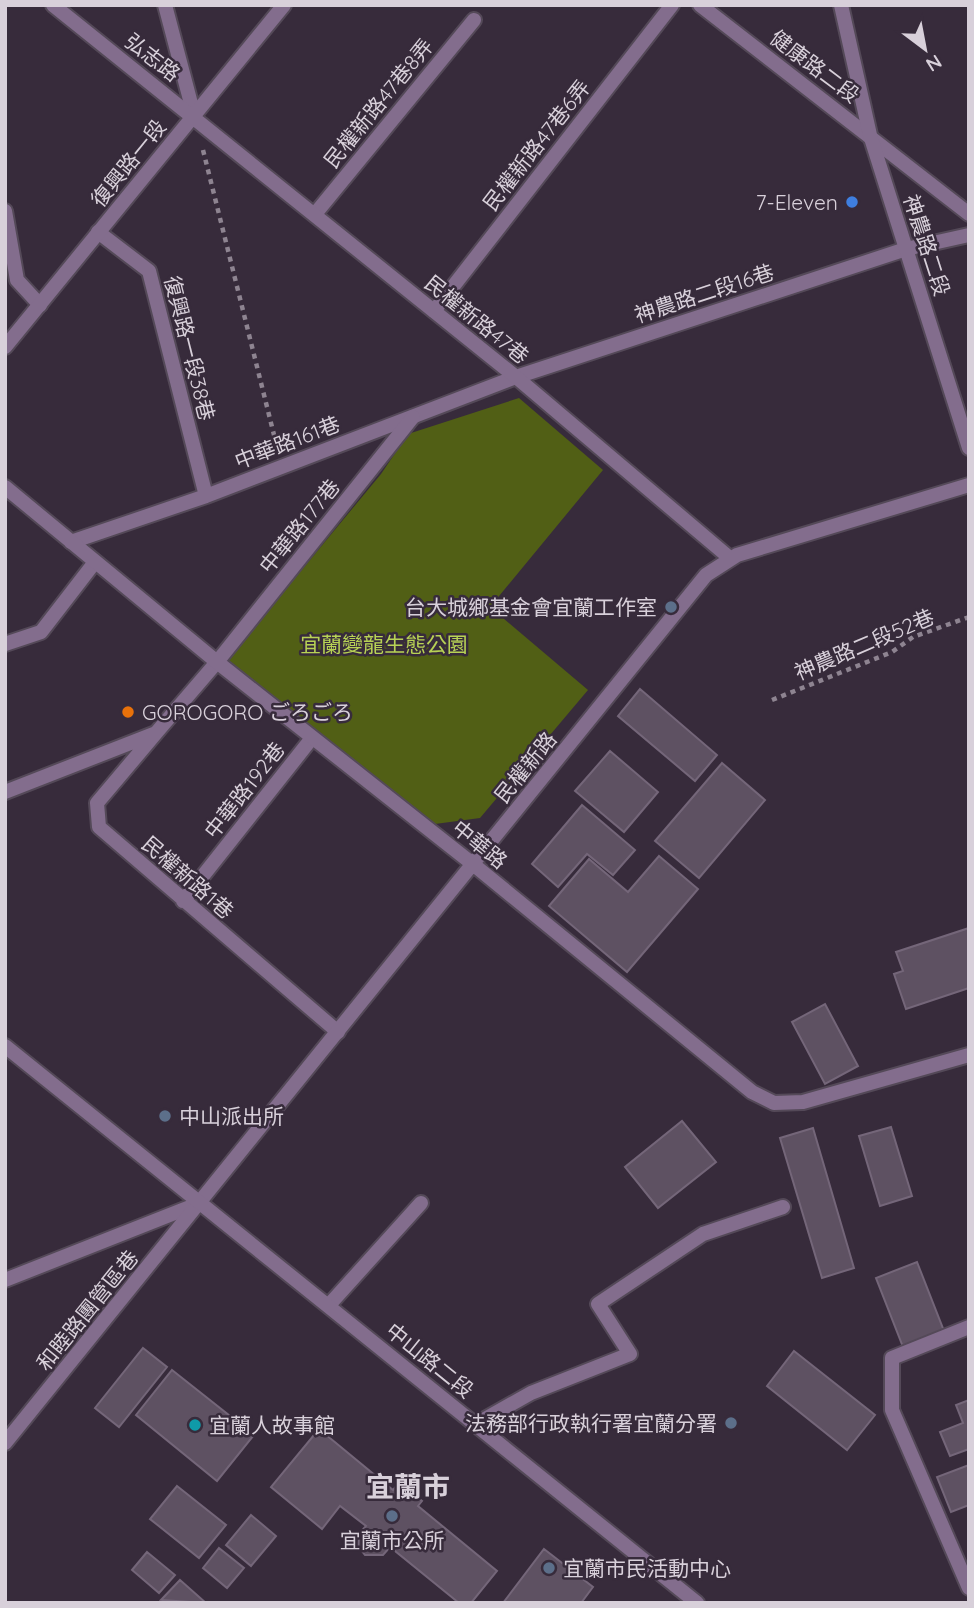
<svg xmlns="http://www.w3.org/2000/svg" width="974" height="1608" font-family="Quicksand,'Noto Sans TC','Noto Sans JP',sans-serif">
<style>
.green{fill:#515f15}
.building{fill:#5e5162;stroke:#746679;stroke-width:2}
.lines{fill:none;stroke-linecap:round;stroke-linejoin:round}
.service-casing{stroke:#544958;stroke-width:18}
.minor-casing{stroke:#544958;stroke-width:18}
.tertiary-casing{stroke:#544958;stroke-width:18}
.path{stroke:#8e8491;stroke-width:4.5;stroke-dasharray:5 5;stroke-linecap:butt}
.service{stroke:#836d8d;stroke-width:14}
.minor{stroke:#836d8d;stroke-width:14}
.tertiary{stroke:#836d8d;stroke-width:14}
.shop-dot{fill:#3f7fe0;stroke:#372b3b;stroke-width:2.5}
.service-dot{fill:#5c6f8a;stroke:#372b3b;stroke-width:2.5}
.food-dot{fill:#e8710a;stroke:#372b3b;stroke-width:2.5}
.culture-dot{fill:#0f9aa8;stroke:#372b3b;stroke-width:2.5}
.labels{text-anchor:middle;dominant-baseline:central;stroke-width:5;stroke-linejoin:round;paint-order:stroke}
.street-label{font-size:21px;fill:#d8d0da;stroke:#372b3b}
.poi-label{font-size:21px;fill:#d8d0da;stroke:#372b3b;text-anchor:start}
.park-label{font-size:21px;fill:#b8d255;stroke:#372b3b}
.district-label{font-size:28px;font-weight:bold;fill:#d8d0da;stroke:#372b3b}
</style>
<rect width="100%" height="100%" fill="#372b3b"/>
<path class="green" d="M519,398L603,470L490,607L588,690L480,818L435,824L227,660L381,474L408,434Z"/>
<path class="building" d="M640,689L717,755L695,781L618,716Z
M610,751L658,792L624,832L575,791Z
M722,763L765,800L699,878L655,841Z
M582,805L635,850L613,875L587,854L558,887L532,864Z
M659,856L698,889L627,972L549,906L589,859L628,892Z
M969,928V988L906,1009L894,974L903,971L896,952Z
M825,1004L858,1066L825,1084L792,1022Z
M682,1121L716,1162L658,1208L625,1167Z
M891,1127L912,1196L880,1206L859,1136Z
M813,1128L854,1268L822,1278L780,1138Z
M917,1262L944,1331L903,1347L876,1278Z
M143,1348L167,1367L119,1427L95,1408Z
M794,1351L875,1415L847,1450L767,1386Z
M172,1370L254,1435L217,1481L136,1415Z
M969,1400V1449L950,1456L940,1432L963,1423L956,1405Z
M319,1429L393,1490L399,1483L422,1501L418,1506L497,1571L471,1603H459L390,1547L383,1555H365L358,1546L359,1534L366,1526L340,1506L322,1529L271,1487Z
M969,1465V1505L951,1512L937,1477Z
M177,1486L226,1525L199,1558L150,1519Z
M251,1515L276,1536L251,1566L226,1545Z
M219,1548L244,1568L227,1588L203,1568Z
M544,1549L593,1587L581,1603H503Z
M147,1552L175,1575L159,1593L132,1570Z
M180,1580L206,1603L161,1600Z"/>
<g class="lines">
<g class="service-casing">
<path id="service" d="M165,5L194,115
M5,211L17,280L40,305
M315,214L474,20
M98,232L149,271L206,496
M434,311L672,5
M71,542L206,496L516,377L906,249L969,235
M5,644L41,632L95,562
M156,733L97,803L99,827L338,1032
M5,792L156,733L217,662
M183,901L312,738
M5,1280L200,1203
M329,1305L421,1203
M969,1327L892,1358V1410L969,1588
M476,1424L531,1393L630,1354L598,1304L703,1234L783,1207"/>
</g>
<g class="minor-casing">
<path id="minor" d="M53,5L516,377L731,559
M700,5L969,214
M5,347L284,5
M5,487L217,662L474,865L752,1092L774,1103L803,1102L969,1055
M217,662L413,417
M5,1443L706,575L737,555L969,485"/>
</g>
<g class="tertiary-casing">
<path id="tertiary" d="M841,5L870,135L969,448
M5,1046L697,1603"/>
</g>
<path class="path" d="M203,150L277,447
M772,700L892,652L913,637L969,617"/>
<use href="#service" class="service"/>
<use href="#minor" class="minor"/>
<use href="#tertiary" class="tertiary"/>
</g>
<circle class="shop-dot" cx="852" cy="202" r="7"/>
<g class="service-dot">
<circle cx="671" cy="607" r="7"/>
<circle cx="165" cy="1116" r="7"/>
<circle cx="731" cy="1423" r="7"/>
<circle cx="392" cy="1516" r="7"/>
<circle cx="549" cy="1568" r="7"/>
</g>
<circle class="food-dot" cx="128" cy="712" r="7"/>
<circle class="culture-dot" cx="195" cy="1425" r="7"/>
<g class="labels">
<g class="street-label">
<text transform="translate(153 57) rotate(38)">弘志路</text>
<text transform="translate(815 66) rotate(37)">健康路二段</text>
<text transform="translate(378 103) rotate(-51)">民權新路47巷8弄</text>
<text transform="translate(536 145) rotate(-52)">民權新路47巷6弄</text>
<text transform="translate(128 163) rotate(-51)">復興路一段</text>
<text transform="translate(927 245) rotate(72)">神農路二段</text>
<text transform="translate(704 293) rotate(-18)">神農路二段16巷</text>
<text transform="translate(477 319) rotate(39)">民權新路47巷</text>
<text transform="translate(190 348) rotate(76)">復興路一段38巷</text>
<text transform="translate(287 442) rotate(-21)">中華路161巷</text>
<text transform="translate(299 526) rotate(-51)">中華路177巷</text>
<text transform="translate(864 644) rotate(-23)">神農路二段52巷</text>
<text transform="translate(525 767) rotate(-51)">民權新路</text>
<text transform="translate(244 790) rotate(-52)">中華路192巷</text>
<text transform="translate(480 844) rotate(39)">中華路</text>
<text transform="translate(188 877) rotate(41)">民權新路1巷</text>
<text transform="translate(87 1310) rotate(-51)">和睦路團管區巷</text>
<text transform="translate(430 1360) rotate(39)">中山路二段</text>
</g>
<g class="poi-label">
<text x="838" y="202" text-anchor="end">7-Eleven</text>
<text x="657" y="607" text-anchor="end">台大城鄉基金會宜蘭工作室</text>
<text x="142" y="712">GOROGORO ごろごろ</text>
<text x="179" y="1116">中山派出所</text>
<text x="717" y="1423" text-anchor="end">法務部行政執行署宜蘭分署</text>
<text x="209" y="1425">宜蘭人故事館</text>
<text x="392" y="1540" text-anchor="middle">宜蘭市公所</text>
<text x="563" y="1568">宜蘭市民活動中心</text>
</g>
<g class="park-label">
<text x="384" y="644">宜蘭變龍生態公園</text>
</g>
<g class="district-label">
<text x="408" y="1486">宜蘭市</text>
</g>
</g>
<rect width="974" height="1608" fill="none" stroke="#d8d0da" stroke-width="14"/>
<g transform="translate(925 49) rotate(148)" stroke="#372b3b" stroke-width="5" paint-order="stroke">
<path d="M0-5L12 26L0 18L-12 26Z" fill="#d8d0da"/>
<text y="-10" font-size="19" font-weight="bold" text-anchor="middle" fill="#d8d0da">N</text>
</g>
</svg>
